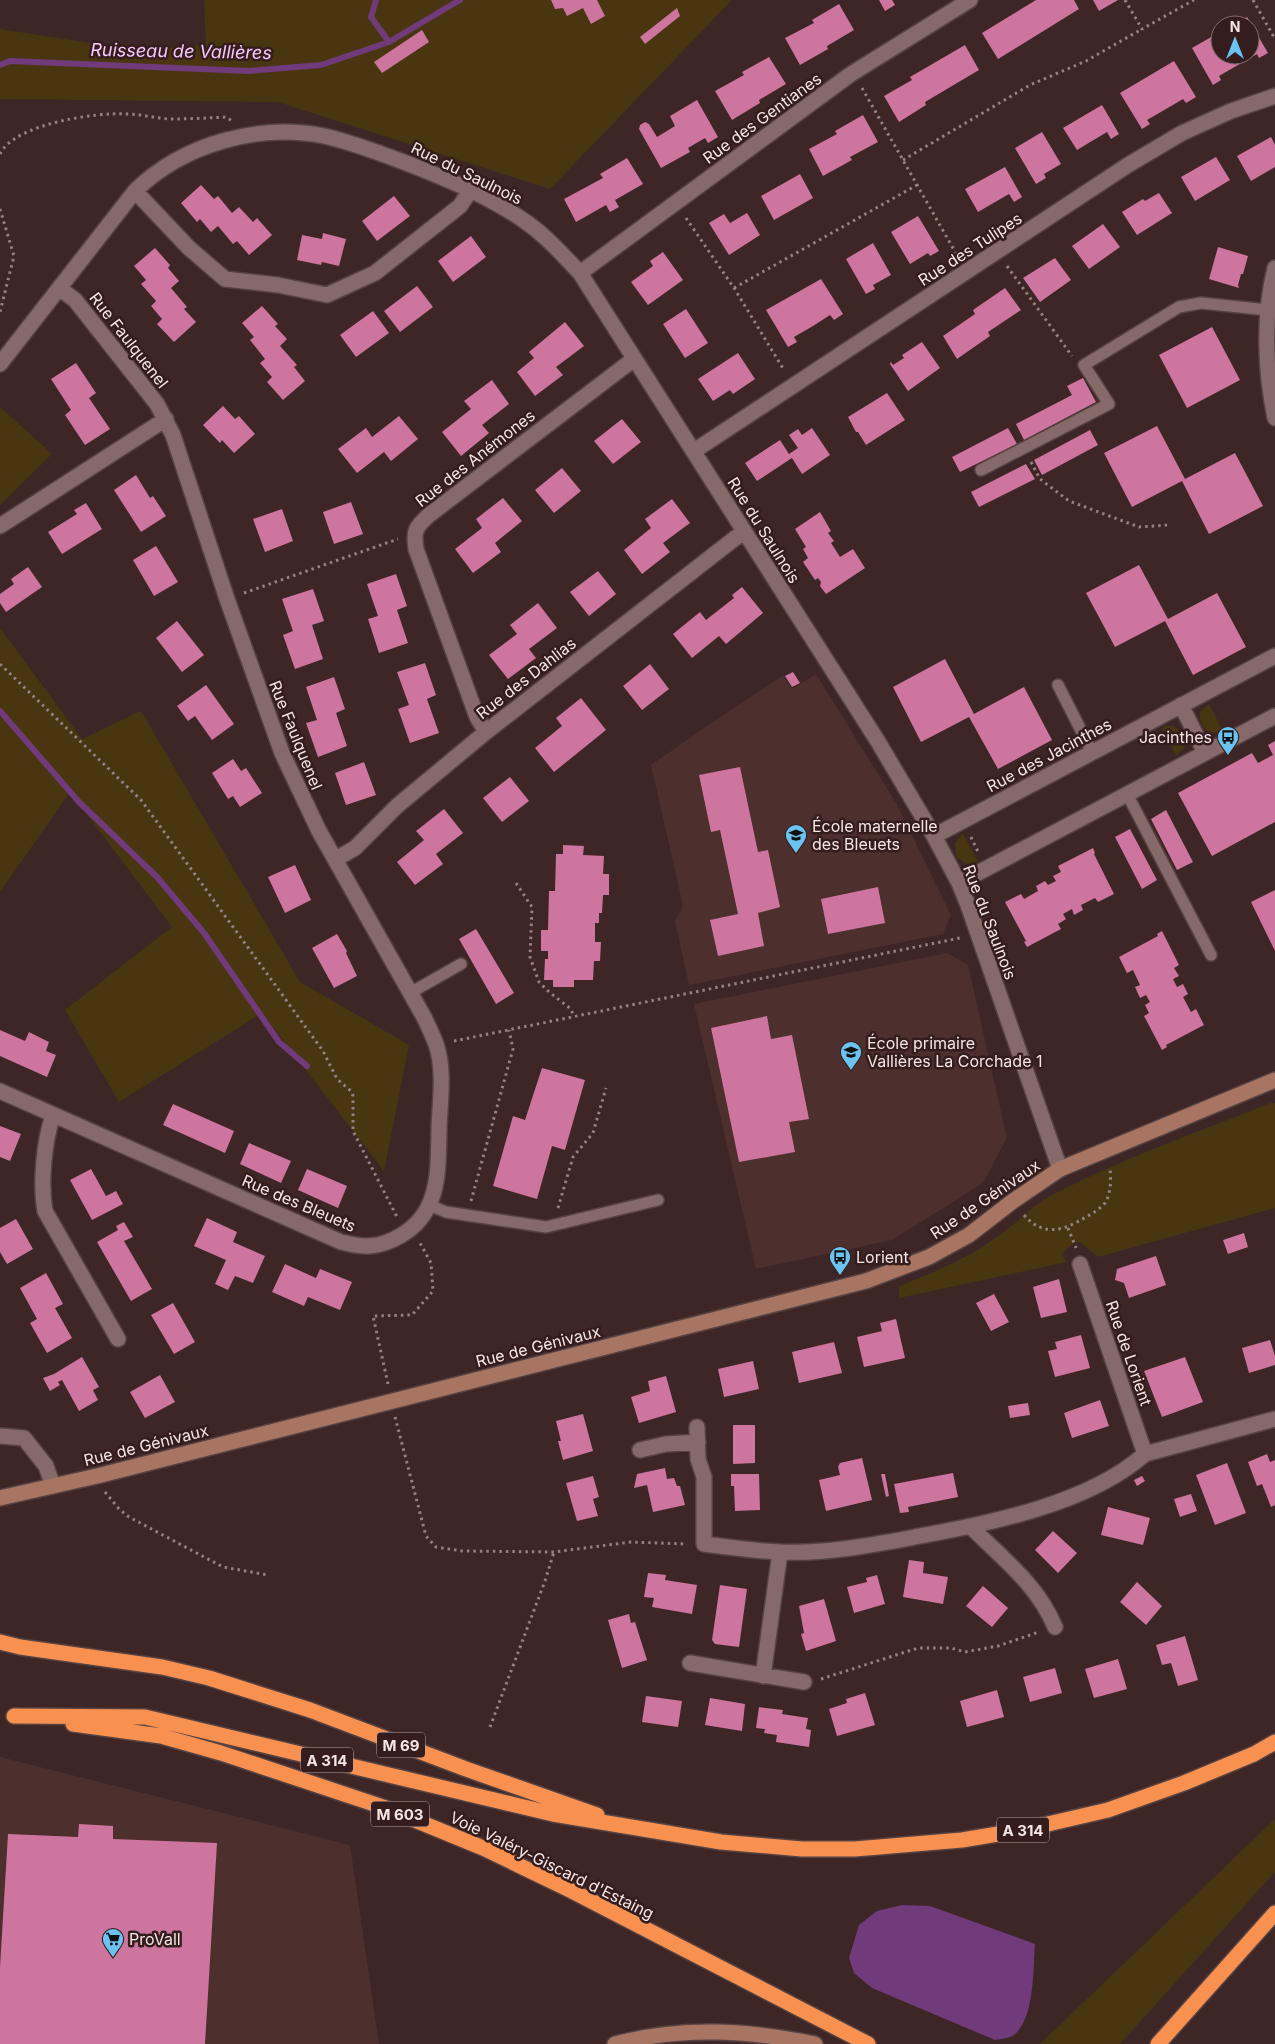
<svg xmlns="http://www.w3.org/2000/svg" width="1275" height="2044" font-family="Inter,sans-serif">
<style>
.built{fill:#4d2f2e}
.green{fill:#493610}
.water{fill:#713a7b}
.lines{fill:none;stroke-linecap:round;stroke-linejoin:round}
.stream{stroke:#713a7b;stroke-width:6}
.building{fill:#cd759e}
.lane-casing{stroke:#564242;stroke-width:14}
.street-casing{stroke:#564242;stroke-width:18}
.secondary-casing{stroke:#564242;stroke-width:18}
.highway-casing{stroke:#564242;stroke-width:18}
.path{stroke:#958181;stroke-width:3;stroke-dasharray:2.5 4;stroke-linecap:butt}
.lane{stroke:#866a69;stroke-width:11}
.street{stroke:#866a69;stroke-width:15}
.secondary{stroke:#a87562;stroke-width:15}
.highway{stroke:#f89050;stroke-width:15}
.labels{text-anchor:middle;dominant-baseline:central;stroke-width:5;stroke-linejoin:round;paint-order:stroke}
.shield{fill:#341d1c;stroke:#bba9a8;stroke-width:1}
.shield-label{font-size:15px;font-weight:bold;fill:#f5e5e4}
.street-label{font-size:16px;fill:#f5e5e4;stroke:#341d1c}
.poi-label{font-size:16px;fill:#f5e5e4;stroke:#341d1c;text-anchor:start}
.water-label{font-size:18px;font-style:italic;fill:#f7c7fe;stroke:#341d1c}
</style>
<rect width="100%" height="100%" fill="#3e2626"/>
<path class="built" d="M816,674L896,803L951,915L943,934L689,985L675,921L683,906L651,765L729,711L783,676L792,689Z
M947,953L968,965L1007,1138L983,1183L892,1240L756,1269L694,1004Z
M0,1757L350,1845L379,2044H0Z"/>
<path class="green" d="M204,0H732L550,189L278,102L0,99V29L135,50L206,45Z
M0,407L52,454L0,505Z
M0,628L82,739L141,711L300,982L409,1045L384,1171L262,1013L119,1102L65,1010L172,927L70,792L0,892Z
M1209,704L1223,731C1209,736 1199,728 1200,712Z
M1167,726H1174L1184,735L1185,747L1176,756L1162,728Z
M963,833L978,862L966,864L956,856L955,843Z
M1271,1103H1275V1208L1098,1257L1080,1242L1074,1243L1061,1254L1067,1262L899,1298V1286C933,1273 967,1259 997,1237C1017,1224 1032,1205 1054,1194C1123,1158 1198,1132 1271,1103Z
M1275,1819V1872L1120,2044H1040Z"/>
<path class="water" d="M902,1905L930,1906L1035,1944C1033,1968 1035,2018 1014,2035C1010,2038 1001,2039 995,2040L872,1988L854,1973L849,1958L859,1925L877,1911Z"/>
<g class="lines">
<path class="stream" d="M376,0L371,17L389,42
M0,65L10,61L249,71L321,65L389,42L460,0
M0,711L79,802L157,877L204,933L279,1042L307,1066"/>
</g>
<path class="building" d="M551,0H597L605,16L591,24L583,8L567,16L563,8L555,9Z
M879,0H892L895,5L885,11Z
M1036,0H1074L1079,9L998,59L982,33Z
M1093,0H1118L1099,11Z
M839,4L854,30L827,46L828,49L800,65L785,38L814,23L812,20Z
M677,8L680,16L645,44L640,37Z
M1247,17L1268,53L1259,58L1257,54L1219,76L1221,80L1213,85L1192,48L1220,32V55H1250V25H1233Z
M422,30L429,42L382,73L374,62Z
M965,45L979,70L925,102L926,105L899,122L884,96L912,80L910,77Z
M769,57L786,84L759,100L760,103L732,120L715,91L744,75L742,72Z
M1174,61L1196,97L1186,103L1183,99L1166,109L1147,120L1150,124L1142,129L1120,93Z
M697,100L718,137L708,143L705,138L688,148L690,152L661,168L639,129L640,125L645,122L649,124L657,137L675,126L670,116Z
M1102,105L1119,134L1111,139L1107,132L1077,150L1063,128Z
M863,115L878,142L850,157L852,160L823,176L809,149L837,134L835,131Z
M1042,132L1061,164L1044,174L1046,178L1036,184L1015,148Z
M1271,137L1275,145V167L1251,181L1237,156Z
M1216,157L1230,180L1195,201L1181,177Z
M627,158L643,184L615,200L619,207L610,212L606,205L576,222L564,199L603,178L600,174Z
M1005,167L1022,197L1014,202L1009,194L978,212L965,189Z
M800,174L813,198L774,220L761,196Z
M201,185L214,199L218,196L232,213L239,207L253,222L257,218L272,235L249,255L237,241L233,244L218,226L211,232L200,219L197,222L181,203Z
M1159,193L1172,213L1137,235L1122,212L1143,199L1145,201Z
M394,196L410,216L377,241L362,221Z
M747,213L760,235L729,255L709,223L724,214L730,223Z
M918,216L939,251L930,256L928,253L910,264L891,232Z
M1103,224L1120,247L1089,269L1072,246Z
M323,233L346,239L339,266L322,262L321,265L297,260L302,235L322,239Z
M471,236L486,257L453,282L438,261Z
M873,243L891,275L873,285L875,289L866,294L846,259Z
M1218,247L1248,256L1243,274H1241L1238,285L1239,288L1209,279Z
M155,248L170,265L168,268L179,281L171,288L187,307L184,309L196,322L174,342L157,324L162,319L151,306L156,301L141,284L146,280L134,266Z
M663,252L683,280L648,305L631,282L653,266L650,261Z
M1055,258L1071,280L1040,302L1023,278Z
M821,279L843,314L834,320L830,315L813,326L794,337L797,342L788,347L766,310Z
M417,286L433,307L400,332L384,311Z
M1005,288L1021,310L988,332L990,336L957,359L943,336L975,314L973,310Z
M262,306L278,324L275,326L287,339L280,346L297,365L294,367L305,381L283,400L267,382L272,377L260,363L265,359L250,340L254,337L242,323Z
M686,309L708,343L685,358L663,324Z
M373,311L389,333L356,357L340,335Z
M565,322L584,346L556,367L563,375L535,396L517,372L534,358L529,352Z
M1212,327L1240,380L1187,408L1159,355Z
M922,342L940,368L908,391L890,364L891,362L893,365L904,358L902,355Z
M738,353L755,379L733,394L730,390L713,401L698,379Z
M76,363L96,393L89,398L110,429L85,445L65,415L71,410L51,379Z
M1083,378L1096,402L1024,440L1016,424L1072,395L1067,386Z
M492,380L509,404L482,425L489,433L461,456L442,432L471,409L464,401Z
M887,393L905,420L866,445L858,432H856L848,417Z
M223,406L235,419L239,416L255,434L234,453L222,440L220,443L203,425Z
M399,416L418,439L391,461L384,452L357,473L338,449L366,428L372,437Z
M622,419L641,442L613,464L594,441Z
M1157,426L1185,479L1235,453L1263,506L1209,534L1182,481L1132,507L1104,453Z
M812,428L830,455L802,474L792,458L757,481L745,463L780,440L789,454L798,448L789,435L798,429L802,435Z
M1008,428L1017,444L960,472L952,457Z
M1090,430L1098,445L1042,475L1034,460Z
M1026,464L1035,479L979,507L971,492Z
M562,468L581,491L554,513L535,490Z
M136,475L150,498L153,496L166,516L141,532L114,490Z
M503,498L522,521L495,543L501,552L473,573L455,549L482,528L476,519Z
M672,499L690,523L663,543L670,552L642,574L624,550L651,528L645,519Z
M351,502L363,534L334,544L323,512Z
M86,503L102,529L62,554L48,532L77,514L74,510Z
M282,509L293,541L265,552L253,519Z
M820,512L831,531L828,533L834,541L831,543L840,557L853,549L865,568L826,594L820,586L821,582L818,578L815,580L803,562L808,558L803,549L806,547L795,529Z
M156,546L178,582L154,596L133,560Z
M1139,565L1168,619L1217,593L1246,647L1193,675L1165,621L1115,647L1086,593Z
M28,567L42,587L6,612L0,603V594L14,584L11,579Z
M598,571L616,594L589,616L570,592Z
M396,574L407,606L397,610L408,643L379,653L368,619L378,616L367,584Z
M742,587L763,613L726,644L719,636L692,658L673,634L700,612L706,620L734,598L732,595Z
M313,589L324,621L312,625L323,659L295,669L283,635L293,631L282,599Z
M538,603L557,628L529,649L536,658L508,679L489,655L517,634L510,625Z
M177,621L204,655L182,672L156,638Z
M945,659L974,714L1024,687L1052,740L998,769L969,717L921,742L893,687Z
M425,663L436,695L427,699L439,733L410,743L398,709L409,705L397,672Z
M650,664L669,689L642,710L623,686Z
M793,672L800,683L792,687L785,676Z
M334,677L345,709L336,713L347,746L318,757L306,723L317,720L306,687Z
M206,685L234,724L212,740L195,716L188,721L177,706Z
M581,698L606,730L554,772L535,748L562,726L556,718Z
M1275,741V822L1212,856L1178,793L1252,753L1258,763L1273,755L1268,745Z
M233,759L241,771L246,768L262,793L240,807L233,796L228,799L212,773Z
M364,762L376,795L346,805L335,773Z
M740,767L758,852L768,850L780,907L758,913L764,946L718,956L710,920L738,914L720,830L711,832L699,775Z
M510,777L529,801L502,822L483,798Z
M444,809L463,833L436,854L443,864L415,885L397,862L424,840L416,831Z
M1166,810L1193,862L1177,870L1151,819Z
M1130,829L1157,880L1142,889L1115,837Z
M563,845L584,846L583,855L604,856L603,874H609V895H603L602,913H599V923H595V942H601L600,961H594L593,980H574V987H553V980H544L545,959H548V951H541V930H548L549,891H555L556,854H563Z
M1093,848L1095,853L1094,854L1114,894L1098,902L1095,898L1081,905L1083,910L1074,915L1072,909L1063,914L1066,919L1058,924L1061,929L1027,947L1024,942L1026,941L1005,902L1021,894L1024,899L1038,891L1036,886L1045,881L1048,885L1056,881L1053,876L1061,872L1058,866Z
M295,865L311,900L285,913L268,877Z
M878,887L885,923L828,934L821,899Z
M1275,890V951L1251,902Z
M476,929L514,993L496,1004L459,939Z
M1162,931L1179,965L1174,968L1179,976L1173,979L1177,987L1183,984L1188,994L1183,997L1191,1012L1196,1009L1204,1025L1166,1045L1167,1047L1162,1050L1144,1016L1149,1013L1145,1005L1150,1002L1146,995L1140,998L1135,987L1140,985L1133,970L1127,973L1119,957L1158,936L1157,934Z
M337,934L347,951L346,953L357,976L334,988L312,948Z
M767,1016L771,1039L792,1035L809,1119L789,1122L795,1152L739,1162L711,1028Z
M0,1030L25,1041L29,1032L49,1042L46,1051L56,1055L47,1077L0,1056Z
M542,1068L585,1080L565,1150L552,1146L537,1199L493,1186L513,1116L525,1120Z
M173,1104L234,1131L225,1153L163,1125Z
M0,1126L21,1134L10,1161L0,1157Z
M249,1143L291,1161L281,1183L240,1164Z
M91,1169L106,1196L116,1191L123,1204L92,1220L70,1180Z
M307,1169L347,1186L338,1208L298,1190Z
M207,1218L237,1232L233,1242L265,1256L253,1283L235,1276L228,1290L215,1284L226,1260L194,1246Z
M16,1219L33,1249L7,1264L0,1252V1228Z
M124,1222L133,1237L124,1241L152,1289L131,1301L97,1242L118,1230L116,1226Z
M1244,1233L1248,1247L1228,1254L1223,1240Z
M1156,1256L1166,1285L1129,1298L1124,1283L1115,1280L1117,1269Z
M285,1264L316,1278L320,1269L352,1282L340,1310L308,1297L304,1306L272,1292Z
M46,1273L63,1304L55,1308L72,1338L47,1353L30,1323L37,1319L20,1288Z
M1059,1279L1067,1312L1041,1318L1033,1287Z
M994,1294L1009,1322L991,1331L976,1303Z
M173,1303L195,1342L174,1354L151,1315Z
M896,1319L905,1358L864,1367L857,1337L882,1331L880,1323Z
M1081,1335L1090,1368L1055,1377L1048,1351L1057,1349L1055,1342Z
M1270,1340L1275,1356V1365L1249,1373L1242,1348Z
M834,1342L842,1373L799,1383L792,1352Z
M82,1357L99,1387L93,1390L98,1400L79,1411L62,1380L58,1382L60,1385L50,1391L43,1378L54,1374Z
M1185,1357L1203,1402L1162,1417L1144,1371Z
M753,1361L759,1389L724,1397L718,1369Z
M160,1375L175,1402L145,1418L130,1392Z
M666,1376L676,1412L639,1423L631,1397L650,1391L648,1381Z
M1100,1400L1109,1426L1072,1438L1064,1413Z
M1028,1403L1030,1415L1010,1418L1008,1406Z
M583,1414L593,1451L563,1460L558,1441H561L556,1421Z
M733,1425H755V1463L733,1464Z
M1267,1454L1270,1462L1275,1460V1505L1271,1507L1262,1484L1257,1486L1248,1462Z
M862,1458L872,1500L826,1511L819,1480L840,1475L838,1467L840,1463Z
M1227,1463L1246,1513L1215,1525L1196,1475Z
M665,1468L667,1479L674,1478L677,1486H680L685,1505L653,1512L647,1485L634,1488L637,1474Z
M953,1473L958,1497L908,1507L909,1512L900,1513L894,1484Z
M731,1474H759L760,1510L735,1511L734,1486H731Z
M881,1474H885L889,1496L886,1497Z
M593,1476L599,1497L593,1499L598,1516L577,1521L566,1483Z
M1142,1476L1145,1481L1137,1486L1134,1480Z
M1191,1494L1197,1511L1180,1517L1174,1499Z
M1108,1507L1150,1518L1143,1545L1101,1535Z
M1053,1531L1077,1553L1058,1573L1035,1550Z
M909,1560L924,1562L923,1573L948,1577L943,1604L903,1597Z
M648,1573L666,1575L665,1580L697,1585L692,1614L652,1607L654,1598L644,1597Z
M877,1575L885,1604L854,1613L847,1587L867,1582L866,1578Z
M1137,1582L1162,1606L1146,1625L1120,1602Z
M720,1585L747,1589L739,1647L715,1644L712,1640Z
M983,1586L1008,1608L992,1627L966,1606Z
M824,1599L836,1641L806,1651L801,1634L804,1633L799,1606Z
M629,1614L631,1623L635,1622L647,1660L622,1668L608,1620Z
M1185,1636L1198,1680L1178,1686L1171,1663L1162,1665L1156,1645Z
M1118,1659L1127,1689L1094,1698L1085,1669Z
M1055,1668L1062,1693L1030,1702L1023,1677Z
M997,1690L1004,1717L967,1727L960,1701Z
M865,1693L875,1725L837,1736L829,1709L847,1703L846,1699Z
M646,1696L682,1701L678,1727L642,1722Z
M710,1698L745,1704L742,1731L705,1725Z
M759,1707L783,1710L782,1714L808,1718L806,1729L811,1730L809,1747L776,1742L777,1735L764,1733L765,1729L756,1728Z
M79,1824L113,1826V1839L217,1843L205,2044H0V1967L8,1834L78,1837Z"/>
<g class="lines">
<g class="lane-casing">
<path id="lane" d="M981,470L1109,404L1084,365L1179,307L1201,303L1268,310
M1058,685L1092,752
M1127,794L1211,955
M410,993L461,964
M429,1205L446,1212L546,1227L658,1200"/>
</g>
<g class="street-casing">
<path id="street" d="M135,191L189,248L225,279L278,285L327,295L375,273L460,206L470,191
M1275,268C1263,316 1265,370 1275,418
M580,273L851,74L970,0
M0,364L135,191C183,144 258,123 324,136C355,143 385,155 414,166C452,181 492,198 526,222C546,236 563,255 580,273L877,740L934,836L959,883L968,905L1060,1169
M694,451L1128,165L1182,133L1231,111L1275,96
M0,526L166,419
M1181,705L1205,753
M486,732L477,717L416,549C413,530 416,527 429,515L634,359
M934,836L1275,656
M336,859L355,848L397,806L486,732L743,532
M959,883L1275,716
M0,1091L341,1242C364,1248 379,1248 400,1236C441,1213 438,1170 439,1128C440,1101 445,1070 436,1044C433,1036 429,1028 425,1019L319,831L282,753L227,599L173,435L157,404L75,300L59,288
M53,1115C44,1142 40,1183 45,1211L118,1339
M1080,1264L1145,1454
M697,1427L698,1459L704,1477V1544C729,1547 755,1551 780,1552C825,1554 872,1545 915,1537C989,1523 1087,1505 1145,1454L1275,1419
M0,1436L24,1438L46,1466L53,1486
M640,1450L666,1444L698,1442
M971,1527C1002,1558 1038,1585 1055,1627
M690,1663L804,1682
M763,1676L780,1552"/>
</g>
<g class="secondary-casing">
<path id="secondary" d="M0,1498L97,1476L866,1281L929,1257L969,1235L1013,1201L1060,1169L1275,1080
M615,2044C682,2026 748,2030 815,2044"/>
</g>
<g class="highway-casing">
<path id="highway" d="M0,1642L20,1647L162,1667L209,1678L310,1710L466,1769L597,1815
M14,1716L145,1717L553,1814L721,1842L802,1849H855L962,1840L1022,1830L1108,1810L1184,1783L1254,1754L1275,1742
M73,1724L161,1736L221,1753L383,1807L483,1848L572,1891L868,2044
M1158,2044L1275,1913"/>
</g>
<path class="path" d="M1125,0L1142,29L1194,0
M1253,0L1275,39
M862,88L958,257
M0,154C14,124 96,112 127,114C142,114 157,119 172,119C190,119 208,118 226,117L232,121
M903,160L1030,85L1086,61L1142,29
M0,209L14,256L0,312
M686,218L734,288L784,370
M1007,266L1072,356
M734,288L917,185
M1031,462L1040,479L1069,501L1139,527L1169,525
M244,593L398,539
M0,664L141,800L323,1051L337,1079L351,1091L353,1096V1131L397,1217
M971,837L979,854
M516,883L532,907L530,957L539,982L549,992L571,1009L574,1017
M454,1041L960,938
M471,1201L513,1049L509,1030
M558,1208L573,1157L593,1133L606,1088
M1024,1215C1044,1238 1064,1230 1086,1217C1093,1213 1100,1209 1105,1203C1111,1194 1111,1179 1110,1169
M1068,1228L1076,1248
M388,1384L373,1316L412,1315L433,1291L431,1263L420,1243
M395,1417L426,1536L436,1547L462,1551L554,1552L631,1542L686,1544
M105,1492L119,1509L129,1517L223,1567L268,1575
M821,1679L918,1648H951L965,1652L998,1646L1039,1632
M490,1727L545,1581L554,1552"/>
<use href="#lane" class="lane"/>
<use href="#street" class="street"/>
<use href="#secondary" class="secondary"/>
<use href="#highway" class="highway"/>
</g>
<defs>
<g id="bus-pin" transform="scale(1.125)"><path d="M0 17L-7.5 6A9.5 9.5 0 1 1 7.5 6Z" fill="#6ac3f1" stroke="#341d1c"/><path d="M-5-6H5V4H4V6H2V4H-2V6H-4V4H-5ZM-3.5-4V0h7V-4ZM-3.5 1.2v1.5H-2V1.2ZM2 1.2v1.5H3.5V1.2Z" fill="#111"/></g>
<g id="school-pin" transform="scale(1.125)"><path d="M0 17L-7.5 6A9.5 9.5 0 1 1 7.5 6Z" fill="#6ac3f1" stroke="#341d1c"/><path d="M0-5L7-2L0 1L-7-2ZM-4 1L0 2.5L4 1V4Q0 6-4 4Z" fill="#111"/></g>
<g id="supermarket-pin" transform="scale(1.125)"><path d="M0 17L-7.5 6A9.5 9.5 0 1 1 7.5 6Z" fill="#6ac3f1" stroke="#341d1c"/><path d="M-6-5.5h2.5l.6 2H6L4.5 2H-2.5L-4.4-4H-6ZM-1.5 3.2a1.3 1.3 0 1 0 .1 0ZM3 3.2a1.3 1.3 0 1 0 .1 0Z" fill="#111"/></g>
</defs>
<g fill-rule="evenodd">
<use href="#bus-pin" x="1228" y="737"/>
<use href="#school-pin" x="796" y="835"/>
<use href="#school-pin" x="851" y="1052"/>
<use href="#bus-pin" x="840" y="1257"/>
<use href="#supermarket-pin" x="113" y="1939"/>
</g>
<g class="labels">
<g class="shield">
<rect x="377" y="1732.5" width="48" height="25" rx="4"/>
<rect x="301" y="1747.5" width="52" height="25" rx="4"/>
<rect x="371" y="1801.5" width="58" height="25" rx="4"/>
<rect x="997" y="1817.5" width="52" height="25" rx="4"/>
</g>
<g class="shield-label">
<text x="401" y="1745">M 69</text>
<text x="327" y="1760">A 314</text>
<text x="400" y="1814">M 603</text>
<text x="1023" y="1830">A 314</text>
</g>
<g class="street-label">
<text transform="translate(762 118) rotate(-36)">Rue des Gentianes</text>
<text transform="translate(467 173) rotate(26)">Rue du Saulnois</text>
<text transform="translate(970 249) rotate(-33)">Rue des Tulipes</text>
<text transform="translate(129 340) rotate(52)">Rue Faulquenel</text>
<text transform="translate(475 458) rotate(-38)">Rue des Anémones</text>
<text transform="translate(764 530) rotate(58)">Rue du Saulnois</text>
<text transform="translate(526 678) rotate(-38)">Rue des Dahlias</text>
<text transform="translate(296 735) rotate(68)">Rue Faulquenel</text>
<text transform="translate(1049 755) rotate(-28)">Rue des Jacinthes</text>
<text transform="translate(990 922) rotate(69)">Rue du Saulnois</text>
<text transform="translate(985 1199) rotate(-34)">Rue de Génivaux</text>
<text transform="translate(299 1203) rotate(23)">Rue des Bleuets</text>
<text transform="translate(538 1346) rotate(-14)">Rue de Génivaux</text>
<text transform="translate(1129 1353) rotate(71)">Rue de Lorient</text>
<text transform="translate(146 1445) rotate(-14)">Rue de Génivaux</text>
<text transform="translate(552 1865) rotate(26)">Voie Valéry-Giscard d'Estaing</text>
</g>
<g class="poi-label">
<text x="1212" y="737" text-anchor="end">Jacinthes</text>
<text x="812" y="826">École maternelle<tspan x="812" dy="18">des Bleuets</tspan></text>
<text x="867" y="1043">École primaire<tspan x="867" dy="18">Vallières La Corchade 1</tspan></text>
<text x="856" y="1257">Lorient</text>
<text x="129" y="1939">ProVall</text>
</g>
<g class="water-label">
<text transform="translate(181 51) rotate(1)">Ruisseau de Vallières</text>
</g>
</g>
<g transform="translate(1235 40)"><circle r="24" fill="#341d1c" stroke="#816d6c"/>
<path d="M0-4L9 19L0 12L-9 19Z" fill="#6ac3f1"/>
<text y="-8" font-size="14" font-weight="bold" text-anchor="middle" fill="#f5e5e4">N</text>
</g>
</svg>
